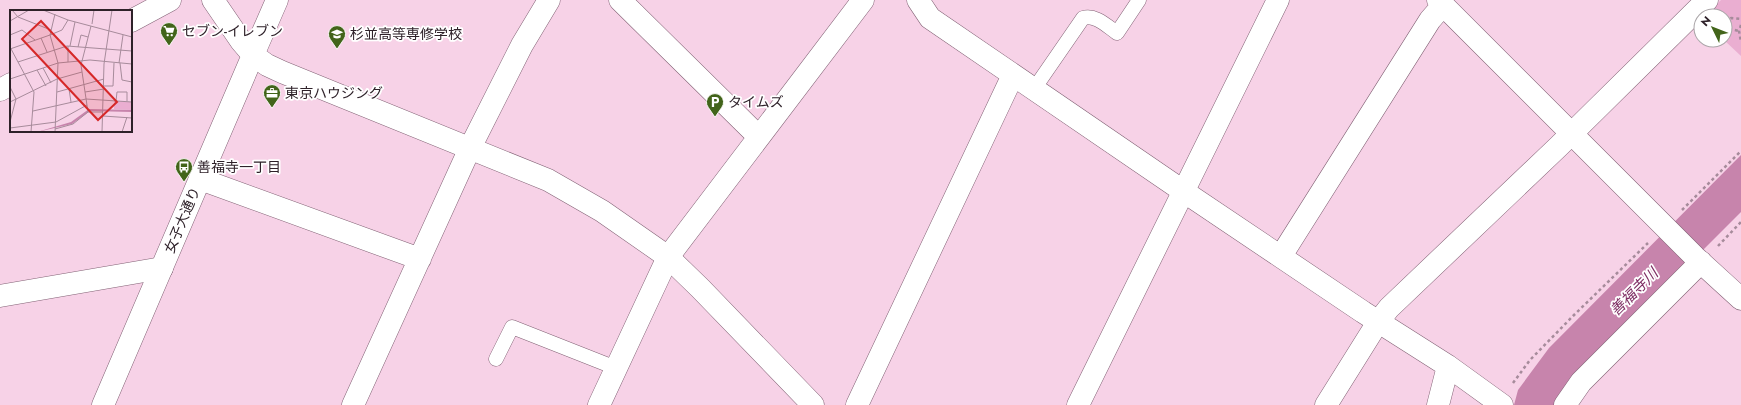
<svg xmlns="http://www.w3.org/2000/svg" width="1741" height="405" font-family="Jost,'Noto Sans JP',sans-serif">
<style>
.green{fill:#eaaed1}
.water{fill:#c784ac}
.lines{fill:none;stroke-linecap:round;stroke-linejoin:round}
.service-casing{stroke:#826275;stroke-width:15}
.minor-casing{stroke:#826275;stroke-width:23}
.tertiary-casing{stroke:#826275;stroke-width:23}
.secondary-casing{stroke:#826275;stroke-width:23}
.path{stroke:#a68b9b;stroke-width:2.5;stroke-dasharray:3 3;stroke-linecap:butt}
.service{stroke:#fff;stroke-width:14}
.minor{stroke:#fff;stroke-width:22}
.tertiary{stroke:#fff;stroke-width:22}
.secondary{stroke:#fff;stroke-width:22}
.labels{text-anchor:middle;dominant-baseline:central;stroke-width:3.5;stroke-linejoin:round;paint-order:stroke}
.poi-label{font-size:14px;fill:#2e2129;stroke:#fff;text-anchor:start}
.street-label{font-size:14px;fill:#2e2129;stroke:#fff}
.water-label{font-size:15px;font-style:italic;fill:#7f2f64;stroke:#fff}
.inset-road{fill:none;stroke:#a78b9b;stroke-width:1}
.view{fill:#d62828;fill-opacity:0.15;stroke:#d62828;stroke-width:2}
.inset-edge{fill:none;stroke:#2e2129;stroke-width:2}
</style>
<rect width="100%" height="100%" fill="#f7d2e7"/>
<path class="green" d="M1721,0H1741V56L1724,40L1725,16H1705Z"/>
<path class="water" d="M1741,155V212L1579,374L1557,405H1514L1518,390L1549,348Z"/>
<g class="lines">
<g class="service-casing">
<path id="service" d="M1034,89L1083,18C1095,14 1107,26 1117,33L1139,0
M496,359L512,327L616,368"/>
</g>
<g class="minor-casing">
<path id="minor" d="M620,0L759,137
M918,0L930,18L1183,191L1363,312L1448,366L1502,405
M1438,0L1695,257L1741,299
M131,21L170,0
M0,90L11,84
M200,179L420,259
M1281,256L1430,20L1443,5
M0,296L162,268
M353,405L470,148L522,45L549,0
M599,405L668,257L863,0
M857,405L1013,75
M1078,405L1278,0
M1438,405L1448,366
M1565,405L1581,382L1701,262"/>
</g>
<g class="tertiary-casing">
<path id="tertiary" d="M277,0L253,55L267,65L282,72L548,180L602,211L668,257L700,288L813,405
M1326,405L1378,322L1389,308L1559,146L1707,0"/>
</g>
<g class="secondary-casing">
<path id="secondary" d="M103,405L253,55L241,41L213,0"/>
</g>
<path class="path" d="M1725,21L1731,18L1741,19
M1725,24L1730,29L1739,31
M1741,25L1739,31L1741,42
M1682,210L1741,151
M1718,246L1741,222
M1513,383L1530,360L1573,316L1648,243"/>
<use href="#service" class="service"/>
<use href="#minor" class="minor"/>
<use href="#tertiary" class="tertiary"/>
<use href="#secondary" class="secondary"/>
</g>
<defs>
<g id="supermarket-pin" transform="scale(0.9)"><path d="M0 17L-7.5 6A9.5 9.5 0 1 1 7.5 6Z" fill="#42641a" stroke="#fff"/><path d="M-6-5.5h2.5l.6 2H6L4.5 2H-2.5L-4.4-4H-6ZM-1.5 3.2a1.3 1.3 0 1 0 .1 0ZM3 3.2a1.3 1.3 0 1 0 .1 0Z" fill="#fff"/></g>
<g id="school-pin" transform="scale(0.9)"><path d="M0 17L-7.5 6A9.5 9.5 0 1 1 7.5 6Z" fill="#42641a" stroke="#fff"/><path d="M0-5L7-2L0 1L-7-2ZM-4 1L0 2.5L4 1V4Q0 6-4 4Z" fill="#fff"/></g>
<g id="office-pin" transform="scale(0.9)"><path d="M0 17L-7.5 6A9.5 9.5 0 1 1 7.5 6Z" fill="#42641a" stroke="#fff"/><path d="M-6-3h4V-5.5h4V-3h4V5H-6ZM-1-4.5V-3h2v-1.5ZM-6 0V1H6V0Z" fill="#fff"/></g>
<g id="parking-pin" transform="scale(0.9)"><path d="M0 17L-7.5 6A9.5 9.5 0 1 1 7.5 6Z" fill="#42641a" stroke="#fff"/><path d="M-3.5-5.5H1a3.5 3.5 0 0 1 0 7H-1V5.5H-3.5ZM-1-3.4V-.6H.8a1.4 1.4 0 0 0 0-2.8Z" fill="#fff"/></g>
<g id="bus-pin" transform="scale(0.9)"><path d="M0 17L-7.5 6A9.5 9.5 0 1 1 7.5 6Z" fill="#42641a" stroke="#fff"/><path d="M-5-6H5V4H4V6H2V4H-2V6H-4V4H-5ZM-3.5-4V0h7V-4ZM-3.5 1.2v1.5H-2V1.2ZM2 1.2v1.5H3.5V1.2Z" fill="#fff"/></g>
</defs>
<g fill-rule="evenodd">
<use href="#supermarket-pin" x="169" y="31"/>
<use href="#school-pin" x="337" y="34"/>
<use href="#office-pin" x="272" y="93"/>
<use href="#parking-pin" x="715" y="102"/>
<use href="#bus-pin" x="184" y="167"/>
</g>
<g class="labels">
<g class="poi-label">
<text x="182" y="31">セブン-イレブン</text>
<text x="350" y="34">杉並高等専修学校</text>
<text x="285" y="93">東京ハウジング</text>
<text x="728" y="102">タイムズ</text>
<text x="197" y="167">善福寺一丁目</text>
</g>
<g class="street-label">
<text transform="translate(182 220) rotate(-67)">女子大通り</text>
</g>
<g class="water-label">
<text transform="translate(1634 292) rotate(-45)">善福寺川</text>
</g>
</g>
<g transform="translate(10 10)">
<rect width="122" height="122" fill="#f7d2e7"/>
<path d="M104,91L122,92V100L104,99Z" fill="#eaaed1"/>
<path d="M79,99L122,100V102L80,101L62,114L27,122L61,112Z" fill="#c784ac"/>
<path class="inset-road" d="M2,0L8,7L41,20M33,0L58,10L122,27M0,11L19,0M82,14L84,0M0,25L12,20L25,30M31,28L37,42M60,36L65,12M0,37L24,82L21,122M68,37L71,25L78,27M0,39L40,25L45,4M8,52L57,36L122,41M58,52V36M109,53L113,25M110,53L112,70L122,72V70M33,58L41,73M27,60L36,76M0,69L48,53L80,50L122,54M94,76H103L104,53M0,77L6,89L0,112M59,79L61,92M47,82L94,69M75,82L94,79M106,91L107,82H117V91M0,92L47,69L72,62M23,101L76,89L122,92M78,102L71,55L81,16M93,106L122,108M0,118L46,112L77,95M45,119L63,114L78,102H93M45,122L48,53L40,25L52,20L58,10M92,122L94,54L102,0M112,122L117,107"/>
<path class="view" d="M31,11L107,92L88,110L12,29Z"/>
<rect width="122" height="122" class="inset-edge"/>
</g>
<g transform="translate(1713 28) rotate(313)"><circle r="19" fill="#ffffff" stroke="#aba6a9"/>
<path d="M0-3L7 15L0 10L-7 15Z" fill="#42641a"/>
<text y="-6" font-size="11" font-weight="bold" text-anchor="middle" fill="#2e2129">N</text>
</g>
</svg>
